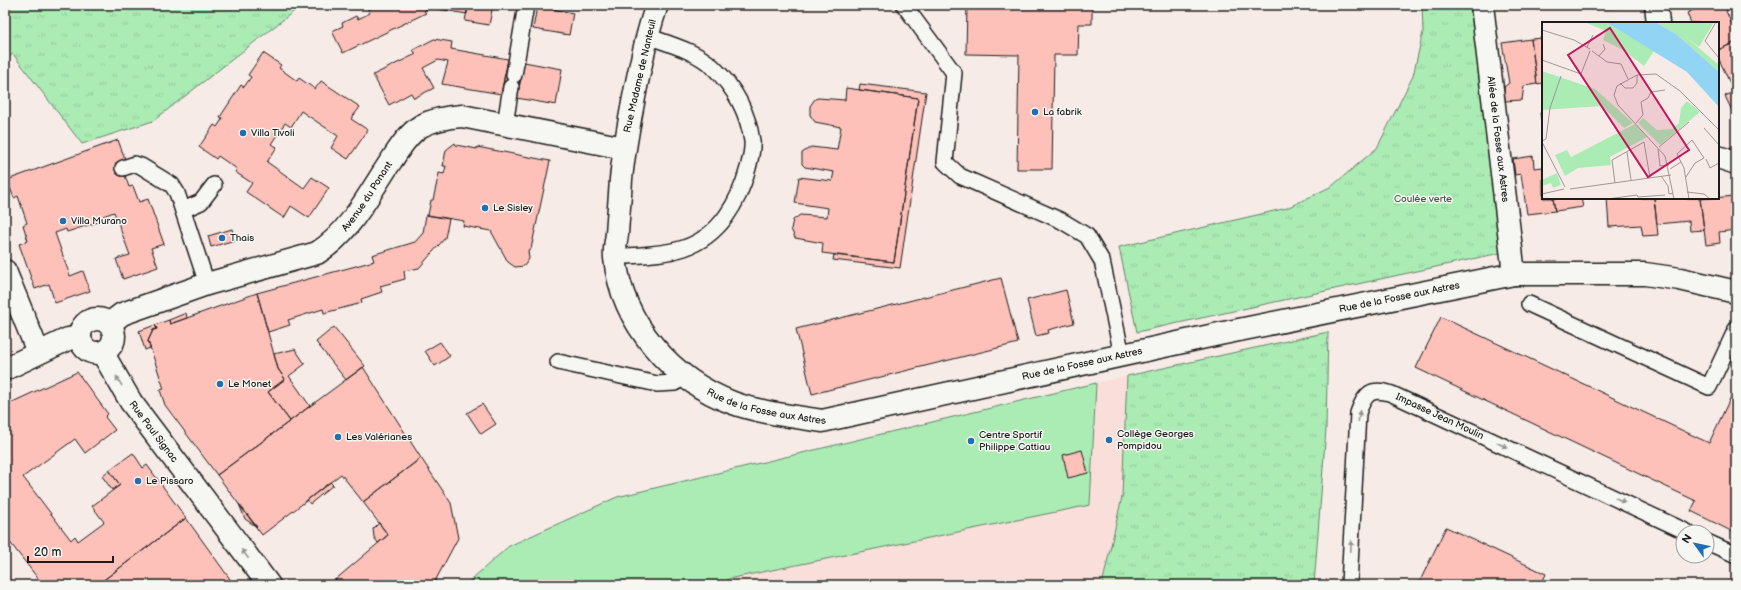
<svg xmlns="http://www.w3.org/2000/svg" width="1741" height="590" font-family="'Balsamiq Sans',sans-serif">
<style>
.built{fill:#f9ded9}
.park{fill:url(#park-tufts);stroke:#648468}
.garden{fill:#abecb5;stroke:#648468}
.building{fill:#fdc1b9;stroke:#1c1c1c}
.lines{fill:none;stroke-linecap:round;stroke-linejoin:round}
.service-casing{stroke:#1c1c1c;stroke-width:18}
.minor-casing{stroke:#1c1c1c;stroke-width:25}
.service{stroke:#f6f6f2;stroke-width:15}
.minor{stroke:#f6f6f2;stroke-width:22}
.oneway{fill:#949492}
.poi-dot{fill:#1f6fb2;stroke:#f6f6f2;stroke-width:1.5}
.labels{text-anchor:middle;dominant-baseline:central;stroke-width:3;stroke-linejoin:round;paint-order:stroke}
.street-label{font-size:10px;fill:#1c1c1c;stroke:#f6f6f2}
.poi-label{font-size:10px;fill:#1c1c1c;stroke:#f6f6f2;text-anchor:start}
.park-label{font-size:10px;fill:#475a4a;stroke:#f6f6f2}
.inset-road{fill:none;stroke:#9f9896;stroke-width:1}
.view{fill:#c2185b;fill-opacity:0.15;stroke:#c2185b;stroke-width:2}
.inset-edge{fill:none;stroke:#1c1c1c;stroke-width:2}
</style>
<defs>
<pattern id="park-tufts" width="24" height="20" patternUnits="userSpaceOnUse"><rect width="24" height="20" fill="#abecb5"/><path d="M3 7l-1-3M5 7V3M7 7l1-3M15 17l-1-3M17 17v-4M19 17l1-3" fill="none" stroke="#93ca9b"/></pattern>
</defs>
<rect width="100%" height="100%" fill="#f7ebe7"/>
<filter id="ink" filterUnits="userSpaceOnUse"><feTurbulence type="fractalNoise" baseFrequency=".025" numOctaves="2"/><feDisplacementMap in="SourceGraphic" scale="8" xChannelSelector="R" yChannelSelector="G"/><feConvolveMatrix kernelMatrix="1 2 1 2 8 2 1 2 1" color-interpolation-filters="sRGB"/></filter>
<g filter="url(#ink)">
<path class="built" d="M1127,376L1122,497L1102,585H725L728,579L1090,505L1096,383Z"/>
<path class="park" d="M5,5H302L153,121L82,144L13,54L5,59Z
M1422,5H1472L1500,253L1137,332L1119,247L1287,208L1332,186L1377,148L1413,76L1423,32Z
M1328,332L1326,429L1314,585H1102L1122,497L1127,376Z"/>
<path class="garden" d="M1096,383L1090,505L728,579L725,585H465L509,546L617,497Z"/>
<path class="building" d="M377,5H468L467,14L432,8L431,7L424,11L426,13L343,53L332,31L343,26L342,23L356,16L358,19L370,13L368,9Z
M468,5H493L489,25L465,21Z
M967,5H1092V24H1079L1078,55H1054L1052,169H1017L1019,55L966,54Z
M1581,5H1630V7L1594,9V5Z
M1704,5H1733V7L1726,11L1736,34V42L1718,50V23H1691L1687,13Z
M537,6L573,13L569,35L533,29Z
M1543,38V83L1537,84L1531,39Z
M434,39L452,42L451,49L508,59L501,94L442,84L448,62L438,60L423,68L434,88L414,98L411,93L389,105L373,75L416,54L413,50Z
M1531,39L1537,84L1524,86L1522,100L1505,101L1504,87L1509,83L1502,43Z
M1736,42V91L1734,92L1718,57V50Z
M263,53L281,65L279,68L297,81L299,78L315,89L321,81L360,107L351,119L368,130L348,159L331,148L338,136L301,111L291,127L285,123L271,144L277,147L267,162L304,188L312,177L329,188L309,218L291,206L284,218L246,192L252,183L235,172L237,169L218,156L216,159L199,147L214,125L217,127L223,118L220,117L241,85L244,87L251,77L248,75Z
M524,62L562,69L556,105L517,98Z
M505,73L521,76L519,88L503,85Z
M860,84L926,92L900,268L833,260L834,255L894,262L918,98L859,90Z
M846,88L918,98L894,262L822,253L823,243L795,238L791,229L793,220L800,215L827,217L828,208L795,203L799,177L832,181L834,172L805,167L802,164V153L811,147L837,150L841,127L815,122L810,115V106L815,99L818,98L845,100Z
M1736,91V119L1725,96Z
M1543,112V125H1542L1540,113Z
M118,140L125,159L120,161L129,187L133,186L139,202L148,199L164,244L151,248L158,267L123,279L116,259L130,255L114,212L103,216L104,220L67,232L66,229L55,233L70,276L83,271L90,291L55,303L49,284L35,289L19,244L28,241L23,225L27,223L18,196L14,198L7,180Z
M455,143L456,145L477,149V147L550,161L531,249L528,250L529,259L524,266L515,267L508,262L491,231L463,226L464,221L428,215L431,200H433L439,173L444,174L446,166H443L446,150Z
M1533,156L1534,168L1543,167V198H1553L1555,211L1527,214L1521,174L1515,175L1513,159Z
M1736,196V230L1719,232L1720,243L1706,245L1700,199Z
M1553,198H1581L1583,207L1555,211Z
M1607,198H1654L1658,235L1643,236L1641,225L1609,227Z
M1654,198H1700L1704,230L1690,231L1689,221L1657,224Z
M426,215L449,219L445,238L419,268L404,271L405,279L380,286L382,292L361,299L362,303L324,313L323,309L288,320L290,325L268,332L257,293L374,261L372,255L415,242L423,233Z
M232,229L235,240L211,247L208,236Z
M1001,278L1018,343L812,394L796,329Z
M1066,290L1074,323L1048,330L1049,333L1036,336L1027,300Z
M257,293L278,369L285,379L268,392L290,421L217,475L165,405L160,390L164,389L148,341L153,330L157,329L155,325L169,320L170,324Z
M5,297L15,317L5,322Z
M186,313L187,318L170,324L169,320Z
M1441,317L1709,443L1736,386V526L1733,532L1691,511L1696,501L1416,368Z
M155,325L157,329L153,330L148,341L150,348L145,350L139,331Z
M334,327L365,366L346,380L316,342Z
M440,342L450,356L435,366L425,351Z
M295,349L305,364L289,376L310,406L290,421L268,392L285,379L278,369L274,354Z
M363,367L421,458L363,502L341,474L262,535L217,475Z
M77,372L108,414L105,417L115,430L85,453L75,439L23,477L71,540L75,536L78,541L104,522L92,506L120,485L109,470L133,453L143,468L147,465L186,518L97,585H43L5,536V414L9,411L6,405Z
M482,404L496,424L481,434L467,413Z
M1082,450L1088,473L1068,478L1063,455Z
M421,458L451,503L458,538L433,585H329L388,535L363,502Z
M109,470L120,485L112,490L102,476Z
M330,482L333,485L310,504L307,500Z
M239,504L257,527L245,519Z
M186,518L230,579L221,585H97Z
M379,523L388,535L378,543L374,537L373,529Z
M1446,527L1546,574L1541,585H1418Z"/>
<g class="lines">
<g class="service-casing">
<g id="service">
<path d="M904,5L954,73L945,162L960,176L1062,221L1087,236L1102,261L1122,355"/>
<path d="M514,75L526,5"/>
<path d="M505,124L511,87"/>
<path d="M123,168L135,164L141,166L172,185L177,193L207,284"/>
<path d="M183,210L201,202L214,185"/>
<path d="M615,257C638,255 662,255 684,248C720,236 739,202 748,168C750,160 753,150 752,141C748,113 734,87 713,67C696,51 669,44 647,36"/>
<path d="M1529,304L1709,387L1736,329"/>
<path d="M558,362L657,384L675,383L684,375"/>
<path d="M1707,542L1736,555"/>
<path id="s1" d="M1349,585L1358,413C1365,393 1371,387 1392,394L1687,532"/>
</g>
</g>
<g class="minor-casing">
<g id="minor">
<path id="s2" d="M657,5C647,32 642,59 636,87C630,118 624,148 621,179C620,198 618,216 617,234C616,241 614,250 615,258C622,324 672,380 733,403C761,413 792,416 822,421L1219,334L1514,274H1645L1680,279L1736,292"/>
<path id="s3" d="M1482,5L1514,274"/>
<path d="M1656,5L1658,23"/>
<path d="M1718,157L1736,163"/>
<path d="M5,271L38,352"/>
<circle cx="97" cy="336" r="17"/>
<path id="s4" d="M109,324L122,314L207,284L317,253C351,232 369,193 391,161C399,149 408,134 421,126C434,119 447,117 462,116L624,148"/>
<path id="s5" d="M102,352L131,402L269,585"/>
<path d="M5,369L68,339L80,337"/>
</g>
</g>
<use href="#service" class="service"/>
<use href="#minor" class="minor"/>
</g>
<defs><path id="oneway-solid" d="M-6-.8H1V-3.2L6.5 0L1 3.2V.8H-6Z"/></defs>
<g class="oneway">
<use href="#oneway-solid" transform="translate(119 381) rotate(-120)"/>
<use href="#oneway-solid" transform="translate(1359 416) rotate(-83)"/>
<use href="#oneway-solid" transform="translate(1502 445) rotate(25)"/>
<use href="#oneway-solid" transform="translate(1620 500) rotate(25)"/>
<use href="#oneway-solid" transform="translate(1351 546) rotate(-87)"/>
<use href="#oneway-solid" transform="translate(245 554) rotate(-127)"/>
</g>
</g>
<g class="poi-dot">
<circle cx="1035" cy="112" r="4"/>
<circle cx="243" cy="133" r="4"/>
<circle cx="485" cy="208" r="4"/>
<circle cx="63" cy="221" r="4"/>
<circle cx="222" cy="238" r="4"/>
<circle cx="220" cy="384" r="4"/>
<circle cx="338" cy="437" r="4"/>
<circle cx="1109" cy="440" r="4"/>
<circle cx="971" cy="441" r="4"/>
<circle cx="138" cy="481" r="4"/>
</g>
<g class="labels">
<g class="street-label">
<text transform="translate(640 76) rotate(-77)">Rue Madame de Nanteuil</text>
<text stroke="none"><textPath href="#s3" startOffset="135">Allée de la Fosse aux Astres</textPath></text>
<text stroke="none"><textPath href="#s4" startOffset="297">Avenue du Ponant</textPath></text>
<text stroke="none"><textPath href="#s2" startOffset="1135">Rue de la Fosse aux Astres</textPath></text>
<text stroke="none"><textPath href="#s2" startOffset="811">Rue de la Fosse aux Astres</textPath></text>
<text stroke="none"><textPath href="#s2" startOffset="487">Rue de la Fosse aux Astres</textPath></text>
<text stroke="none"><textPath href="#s1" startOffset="271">Impasse Jean Moulin</textPath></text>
<text stroke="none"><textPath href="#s5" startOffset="95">Rue Paul Signac</textPath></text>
</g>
<g class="poi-label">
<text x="1043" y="112">La fabrik</text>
<text x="251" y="133">Villa Tivoli</text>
<text x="493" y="208">Le Sisley</text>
<text x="71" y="221">Villa Murano</text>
<text x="230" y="238">Thais</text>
<text x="228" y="384">Le Monet</text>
<text x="1117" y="434">Collège Georges<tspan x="1117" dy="12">Pompidou</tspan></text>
<text x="979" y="435">Centre Sportif<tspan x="979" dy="12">Philippe Cattiau</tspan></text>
<text x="346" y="437">Les Valérianes</text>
<text x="146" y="481">Le Pissaro</text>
</g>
<g class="park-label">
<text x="1423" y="199">Coulée verte</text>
</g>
</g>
<g transform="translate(1542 22)">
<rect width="177" height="177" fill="#f7ebe7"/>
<path d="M15,151L19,163L11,166L9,161L0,164V158Z" fill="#abecb5"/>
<path d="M42,0H64L112,29L102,44L81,28L61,18L64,9ZM113,0H123L133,6L177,43V50L134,12ZM145,79L158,90L118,123L96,101L101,96L115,108L130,107L137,101L139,86ZM93,102L105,115L68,135L69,143L36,146L23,154L13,133L25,128L29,135Z" fill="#abecb5"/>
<path d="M123,0H172L157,25ZM0,49L53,67L91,101L82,106L60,84L0,88Z" fill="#abecb5"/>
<path d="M64,0H113L134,12L177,50V85L145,50Z" fill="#91d4f3"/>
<path class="inset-road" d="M174,0L163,19L177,36M0,8L32,18L48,27M45,25L51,13M50,29L65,40L79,42L86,57M57,34L63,27L61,22M0,38L39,52L48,29M78,61L83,66H91L95,61V53M94,101L101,93L99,80L106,76L109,70L123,68M162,106L177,123M0,119L4,117L8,86L19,54M0,120L23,165M117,125L147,100M116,127L118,144L127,143M85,130L89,158M164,137L168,146L177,141M128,147L139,140M119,154L126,164L127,172L131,171M144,155L153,141L162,136L150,118M73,161L70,138L102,120L108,156M28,167L129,153M145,170L162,172L168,177M0,172L22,167M65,177L95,173L96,175L123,173M132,177L123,134L76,83L72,73L75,64L95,53L114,52L138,69L177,108M147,177L142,146L135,132L150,118"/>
<path class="view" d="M68,6L147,128L106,155L26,33Z"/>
<rect width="177" height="177" class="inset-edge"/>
</g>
<rect width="1741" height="590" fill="none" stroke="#f6f6f2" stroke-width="20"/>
<rect x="10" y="10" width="1721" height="570" fill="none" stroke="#1c1c1c" stroke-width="1.5" filter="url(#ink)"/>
<g transform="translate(1695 544) rotate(303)"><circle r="19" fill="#f6f6f2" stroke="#9f9f9c"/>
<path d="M0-3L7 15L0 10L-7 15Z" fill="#1f6fb2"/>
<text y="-6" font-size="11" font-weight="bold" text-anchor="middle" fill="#1c1c1c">N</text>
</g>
<path d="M28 556v6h85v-6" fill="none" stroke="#1c1c1c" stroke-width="2"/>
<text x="34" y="556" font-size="12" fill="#1c1c1c" stroke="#f6f6f2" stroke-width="3" paint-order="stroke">20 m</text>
</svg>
